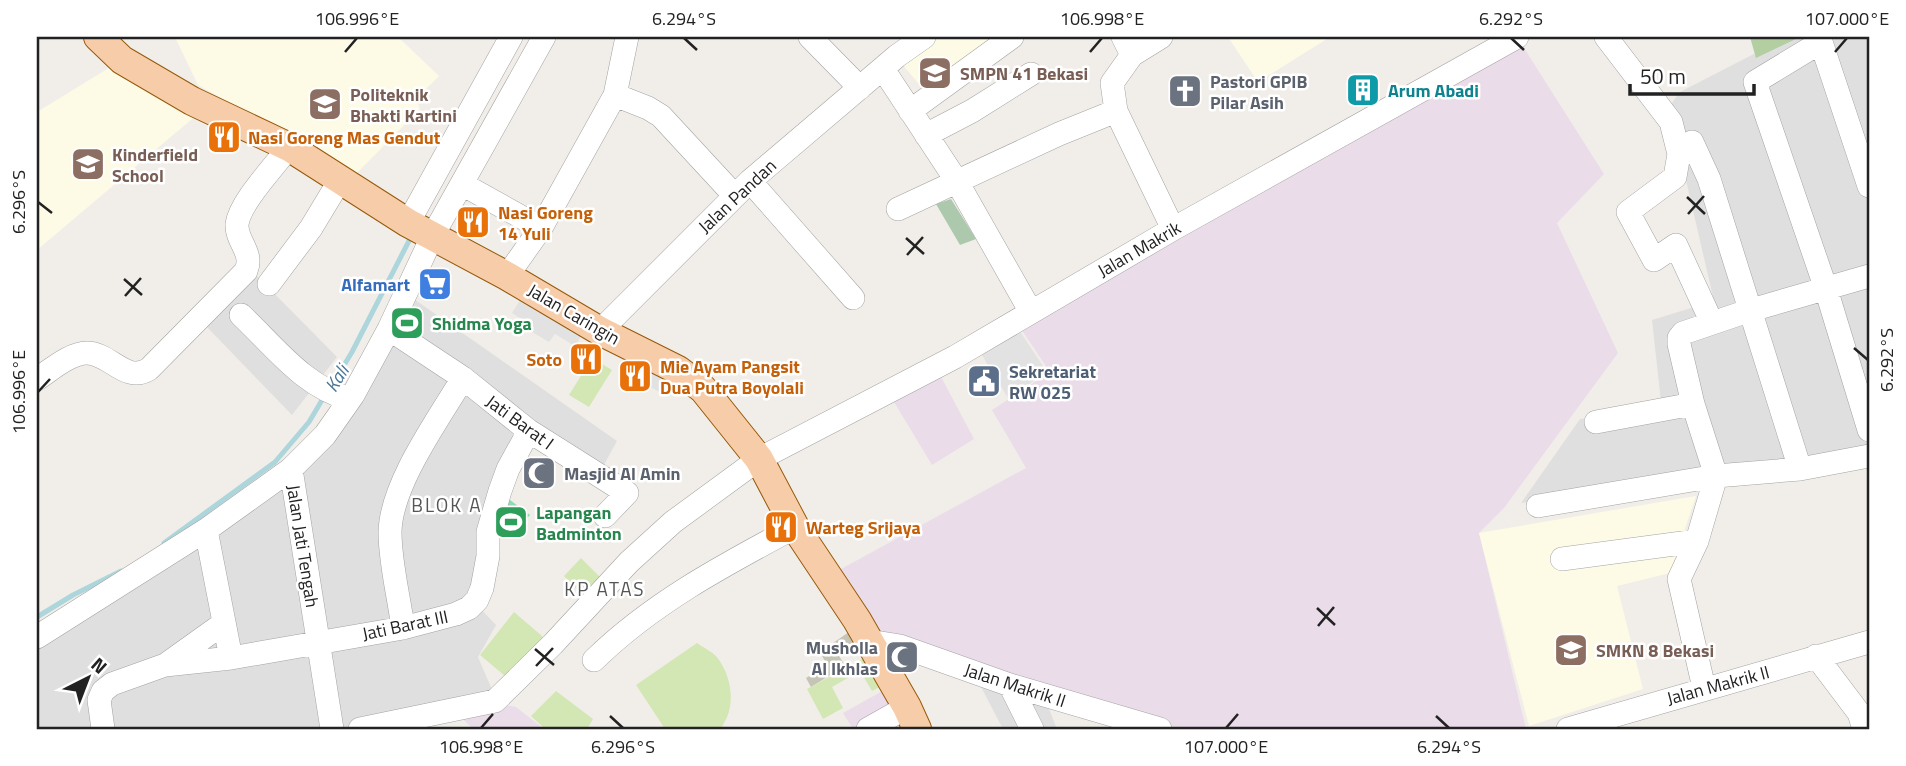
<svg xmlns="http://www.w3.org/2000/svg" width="1906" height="766" font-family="'Titillium Web',sans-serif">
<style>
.residential{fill:#e0dfdf}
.industrial{fill:#eadce9}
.education{fill:#fdfbe6}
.construction{fill:#c6c4b5}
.grass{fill:#d2e7b3}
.forest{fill:#b3cea1}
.cemetery{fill:#acc9ad}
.pitch{fill:#8ddbb5}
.parking{fill:#e2e2e2}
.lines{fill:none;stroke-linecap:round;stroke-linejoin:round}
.stream{stroke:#add6dc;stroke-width:5}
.minor-casing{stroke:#a3a3a3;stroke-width:24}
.major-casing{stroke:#965909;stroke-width:30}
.minor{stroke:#fff;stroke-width:23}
.major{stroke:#f7cda9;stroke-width:28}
.ticks{fill:none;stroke:#222;stroke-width:2.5}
.labels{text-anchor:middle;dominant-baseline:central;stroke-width:5;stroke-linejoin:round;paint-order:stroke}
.education-label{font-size:18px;font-weight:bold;fill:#785e54;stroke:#fff;text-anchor:start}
.worship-label{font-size:18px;font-weight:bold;fill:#5b616d;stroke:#fff;text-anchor:start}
.culture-label{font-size:18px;font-weight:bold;fill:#0d838f;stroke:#fff;text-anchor:start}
.food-label{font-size:18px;font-weight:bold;fill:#c56008;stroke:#fff;text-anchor:start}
.street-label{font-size:18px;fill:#222;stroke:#fff}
.shop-label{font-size:18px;font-weight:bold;fill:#366cbe;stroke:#fff;text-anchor:end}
.leisure-label{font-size:18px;font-weight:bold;fill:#27864d;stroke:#fff;text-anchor:start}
.service-label{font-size:18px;font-weight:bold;fill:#4e5e75;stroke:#fff;text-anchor:start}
.water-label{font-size:19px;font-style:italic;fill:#497796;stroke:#fff}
.neighbourhood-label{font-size:19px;letter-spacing:2px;fill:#555;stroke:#fff}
.neatline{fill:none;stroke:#222;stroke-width:2.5}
.ticks-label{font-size:18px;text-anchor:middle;fill:#222}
</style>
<rect width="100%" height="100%" fill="#f1eee9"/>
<path class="residential" d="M1787,37H1869V453L1521,503L1580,419L1662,411L1652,320L1714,301L1682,163L1660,119L1680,92Z
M252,271L337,357L292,415L205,325Z
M404,292L617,441L600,472L529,431L476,604L496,625L478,657L499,706L343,729H37V646L291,469L336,416Z
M980,685L1047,704L1057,729H1003Z"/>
<path class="industrial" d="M1517,37L1604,174L1557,223L1618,353L1504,508L1479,533L1526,729H1181L900,646L869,641L830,575L1026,468L992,410L1050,372L1021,329Z
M939,373L974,439L932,465L894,402Z
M886,689L897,706L853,729L843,713Z
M499,704L516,707L544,729H473L461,717Z"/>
<path class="education" d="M175,37H398L439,76L416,99L420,109L356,174L198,85Z
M926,37H1007L928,95L898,59Z
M1228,37H1330L1258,82Z
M122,60L205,108L37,250V112Z
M1696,496L1670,573L1617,586L1643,689L1529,726L1479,533Z"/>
<path class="construction" d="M849,632L855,644L838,654L845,666L811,687L806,678L827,665L820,652Z"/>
<path class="grass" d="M592,358L612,370L589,407L569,395Z
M581,558L608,585L590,603L564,576Z
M514,612L549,642L512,682L480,655Z
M697,643C704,648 715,653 719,660C733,680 736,710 720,729H665L636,685Z
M868,656L884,685L872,691L860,671L832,687L843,708L823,719L807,689Z
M556,691L593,719L587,729H545L531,716Z"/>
<path class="forest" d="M1750,37H1800L1756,58Z"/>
<path class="cemetery" d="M951,199L976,239L960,245L936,204Z"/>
<path class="pitch" d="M506,497L530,515L510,537L495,529Z"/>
<path class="parking" d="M524,294L585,330L575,346L555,334L549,342L527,329L529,324L512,313Z
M1019,330L1047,372L1008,398L980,352Z
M633,352L681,381L668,397L638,380L643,373L626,362Z"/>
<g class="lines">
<path class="stream" d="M331,387L352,352L412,235
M164,543L275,462L309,422L325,395
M37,617L73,595L121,571"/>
<g class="minor-casing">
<path id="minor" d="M810,37L860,88
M1123,37L1132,55L1112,83L1116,111L1173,229
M1606,37L1671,122L1679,154L1675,177L1628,212L1654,260L1676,245L1712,323
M1132,55L1161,37
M883,69L956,180L1031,312
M615,95L648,108L661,116L735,196
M910,111L1012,37
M926,135L972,111L1031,74
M1692,142L1709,179L1800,469
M750,181L853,298
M462,184L541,228
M1869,186L1821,42L1755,82L1826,289L1869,430
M898,209L1059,134L1116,111
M408,223L511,37
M507,276L541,228L615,95L627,37
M269,284L311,228L340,180
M241,315C274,346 305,388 350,399
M389,329L463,378L529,431L627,493L605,516
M600,331L750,181L897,56L924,37
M37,379C51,370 70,353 87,353C110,353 126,384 149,369L246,271C254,252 236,242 237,224C240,202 275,166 289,147
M1596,422L1693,404
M1716,476L1693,404L1679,344V338L1683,333L1748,311L1869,276
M1538,506L1716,476L1800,469L1869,456
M206,530L231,658
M1562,559L1697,541
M403,628C399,597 390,563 390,532C391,484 438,420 463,378
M37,637L206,530L291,469
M869,641L900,646L1010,685L1160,729
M1816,656L1859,713L1864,729
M594,660C652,603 724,565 795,527
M168,663L224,623
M1010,685L1032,729
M1704,688L1679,579L1697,541L1716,476
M103,729L99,700L103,691L112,684L165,665L231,658L403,628L456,614L469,608L477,600L482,588L488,556V532L500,491L508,469L529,431
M332,729L291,469L325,435L353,395L389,329L433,235L544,37
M360,729L495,701L553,644L629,562L673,522L759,459L955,357L1173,229L1517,37
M868,729L907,707
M1568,729L1869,642"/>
</g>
<g class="major-casing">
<path id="major" d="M98,37L122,60L192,101L289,147L408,223L507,276L600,331L678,370L703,389L759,459L795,527L857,620L907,707L917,729"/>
</g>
<use href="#minor" class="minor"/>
<use href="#major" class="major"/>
</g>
<path class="ticks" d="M684,38L697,50M1511,38L1524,50M345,52L357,38M1090,52L1102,38M1835,52L1847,38M1687,197L1705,214M38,202L52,213M1688,214L1704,196M906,238L924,254M907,255L923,237M124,279L142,295M125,296L141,278M1854,348L1868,360M38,392L50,379M1317,608L1335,625M1318,626L1334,607M535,649L554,665M536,666L553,648M610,716L623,728M1436,716L1449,728M481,728L493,714M1226,728L1238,714"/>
<defs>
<g id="school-square" transform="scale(1.75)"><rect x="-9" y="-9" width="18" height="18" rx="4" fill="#8d6e63" stroke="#fff"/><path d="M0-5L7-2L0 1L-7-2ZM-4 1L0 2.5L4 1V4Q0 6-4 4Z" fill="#fff"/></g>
<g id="building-square" transform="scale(1.75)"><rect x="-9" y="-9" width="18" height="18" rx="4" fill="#0f9aa8" stroke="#fff"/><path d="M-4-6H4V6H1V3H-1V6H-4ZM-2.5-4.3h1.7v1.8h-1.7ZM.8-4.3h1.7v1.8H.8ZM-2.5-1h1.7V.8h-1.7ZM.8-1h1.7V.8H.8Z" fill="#fff"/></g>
<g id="church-square" transform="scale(1.75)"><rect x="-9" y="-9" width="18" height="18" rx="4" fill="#6b7280" stroke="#fff"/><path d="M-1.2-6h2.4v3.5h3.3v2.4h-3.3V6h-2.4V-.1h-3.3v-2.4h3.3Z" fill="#fff"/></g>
<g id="restaurant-square" transform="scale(1.75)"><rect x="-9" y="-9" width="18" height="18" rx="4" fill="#e8710a" stroke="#fff"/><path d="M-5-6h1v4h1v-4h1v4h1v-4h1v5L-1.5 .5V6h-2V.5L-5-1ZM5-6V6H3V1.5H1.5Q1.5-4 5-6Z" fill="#fff"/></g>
<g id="supermarket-square" transform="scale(1.75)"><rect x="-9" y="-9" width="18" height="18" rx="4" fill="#3f7fe0" stroke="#fff"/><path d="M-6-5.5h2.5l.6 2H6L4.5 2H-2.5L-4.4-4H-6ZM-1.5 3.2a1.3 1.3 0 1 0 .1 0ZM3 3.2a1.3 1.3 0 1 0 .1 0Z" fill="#fff"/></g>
<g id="stadium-square" transform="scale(1.75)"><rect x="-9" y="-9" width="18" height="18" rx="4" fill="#2e9e5b" stroke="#fff"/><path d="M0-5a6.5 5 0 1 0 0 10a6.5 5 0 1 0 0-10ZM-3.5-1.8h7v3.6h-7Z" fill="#fff"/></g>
<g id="civic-square" transform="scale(1.75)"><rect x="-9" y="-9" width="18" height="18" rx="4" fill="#5c6f8a" stroke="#fff"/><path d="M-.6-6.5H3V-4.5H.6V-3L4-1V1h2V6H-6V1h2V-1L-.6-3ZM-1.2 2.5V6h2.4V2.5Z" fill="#fff"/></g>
<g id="mosque-square" transform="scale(1.75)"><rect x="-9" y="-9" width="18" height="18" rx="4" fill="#6b7280" stroke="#fff"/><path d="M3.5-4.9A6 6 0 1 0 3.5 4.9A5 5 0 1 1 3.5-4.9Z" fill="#fff"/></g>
</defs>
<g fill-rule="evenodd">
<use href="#school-square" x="935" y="73"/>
<use href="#building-square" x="1363" y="90"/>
<use href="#church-square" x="1185" y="91"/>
<use href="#school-square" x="325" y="104"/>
<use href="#restaurant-square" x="224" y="137"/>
<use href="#school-square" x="88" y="164"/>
<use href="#restaurant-square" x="473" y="222"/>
<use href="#supermarket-square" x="435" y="284"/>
<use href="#stadium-square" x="407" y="323"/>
<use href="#restaurant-square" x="586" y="359"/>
<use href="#restaurant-square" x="635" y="376"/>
<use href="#civic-square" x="984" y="381"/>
<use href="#mosque-square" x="539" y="473"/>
<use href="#stadium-square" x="511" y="522"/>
<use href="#restaurant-square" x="781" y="527"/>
<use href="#school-square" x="1571" y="650"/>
<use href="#mosque-square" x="902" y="657"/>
</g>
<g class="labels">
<g class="education-label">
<text x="960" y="73">SMPN 41 Bekasi</text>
<text x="350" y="94">Politeknik<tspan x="350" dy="21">Bhakti Kartini</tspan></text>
<text x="112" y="154">Kinderfield<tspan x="112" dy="21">School</tspan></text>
<text x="1596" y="650">SMKN 8 Bekasi</text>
</g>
<g class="worship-label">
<text x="1210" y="81">Pastori GPIB<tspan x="1210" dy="21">Pilar Asih</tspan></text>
<text x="564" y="473">Masjid Al Amin</text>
<text x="878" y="647" text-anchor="end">Musholla<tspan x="878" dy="21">Al Ikhlas</tspan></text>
</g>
<g class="culture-label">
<text x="1388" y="90">Arum Abadi</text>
</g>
<g class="food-label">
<text x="248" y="137">Nasi Goreng Mas Gendut</text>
<text x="498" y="212">Nasi Goreng<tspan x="498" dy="21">14 Yuli</tspan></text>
<text x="562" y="359" text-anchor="end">Soto</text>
<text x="660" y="366">Mie Ayam Pangsit<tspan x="660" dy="21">Dua Putra Boyolali</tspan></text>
<text x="806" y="527">Warteg Srijaya</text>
</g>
<g class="street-label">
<text transform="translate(737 196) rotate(-43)">Jalan Pandan</text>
<text transform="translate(1139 249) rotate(-30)">Jalan Makrik</text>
<text transform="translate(574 314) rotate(30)">Jalan Caringin</text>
<text transform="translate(520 422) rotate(36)">Jati Barat I</text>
<text transform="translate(303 546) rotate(81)">Jalan Jati Tengah</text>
<text transform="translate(405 625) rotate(-12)">Jati Barat III</text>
<text transform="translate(1015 685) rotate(18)">Jalan Makrik II</text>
<text transform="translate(1718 685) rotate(-15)">Jalan Makrik II</text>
</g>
<g class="shop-label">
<text x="410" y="284">Alfamart</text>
</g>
<g class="leisure-label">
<text x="432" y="323">Shidma Yoga</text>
<text x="536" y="512">Lapangan<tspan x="536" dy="21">Badminton</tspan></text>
</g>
<g class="service-label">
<text x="1009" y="371">Sekretariat<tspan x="1009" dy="21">RW 025</tspan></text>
</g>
<g class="water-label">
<text transform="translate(336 378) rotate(-58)">Kali</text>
</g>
<g class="neighbourhood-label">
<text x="447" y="504">BLOK A</text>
<text x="605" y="588">KP ATAS</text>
</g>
</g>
<rect width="1906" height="766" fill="none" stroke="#ffffff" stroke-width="77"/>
<g transform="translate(88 678) rotate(42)" stroke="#ffffff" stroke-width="5" paint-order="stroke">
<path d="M0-5L12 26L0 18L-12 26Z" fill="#222222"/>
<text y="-10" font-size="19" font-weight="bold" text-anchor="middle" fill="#222222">N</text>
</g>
<path d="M1630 84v10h124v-10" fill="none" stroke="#222222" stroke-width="3.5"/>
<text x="1640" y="84" font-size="21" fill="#222222" stroke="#ffffff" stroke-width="5" paint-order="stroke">50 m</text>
<rect x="38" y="38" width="1830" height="690" class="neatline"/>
<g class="ticks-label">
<text x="357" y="25">106.996°E</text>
<text x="684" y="25">6.294°S</text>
<text x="1102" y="25">106.998°E</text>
<text x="1511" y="25">6.292°S</text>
<text x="1847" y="25">107.000°E</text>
<text transform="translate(19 202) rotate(-90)" y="6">6.296°S</text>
<text transform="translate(1887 360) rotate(-90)" y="6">6.292°S</text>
<text transform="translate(19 392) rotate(-90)" y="6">106.996°E</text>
<text x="481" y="753">106.998°E</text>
<text x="623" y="753">6.296°S</text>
<text x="1226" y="753">107.000°E</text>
<text x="1449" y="753">6.294°S</text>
</g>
</svg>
